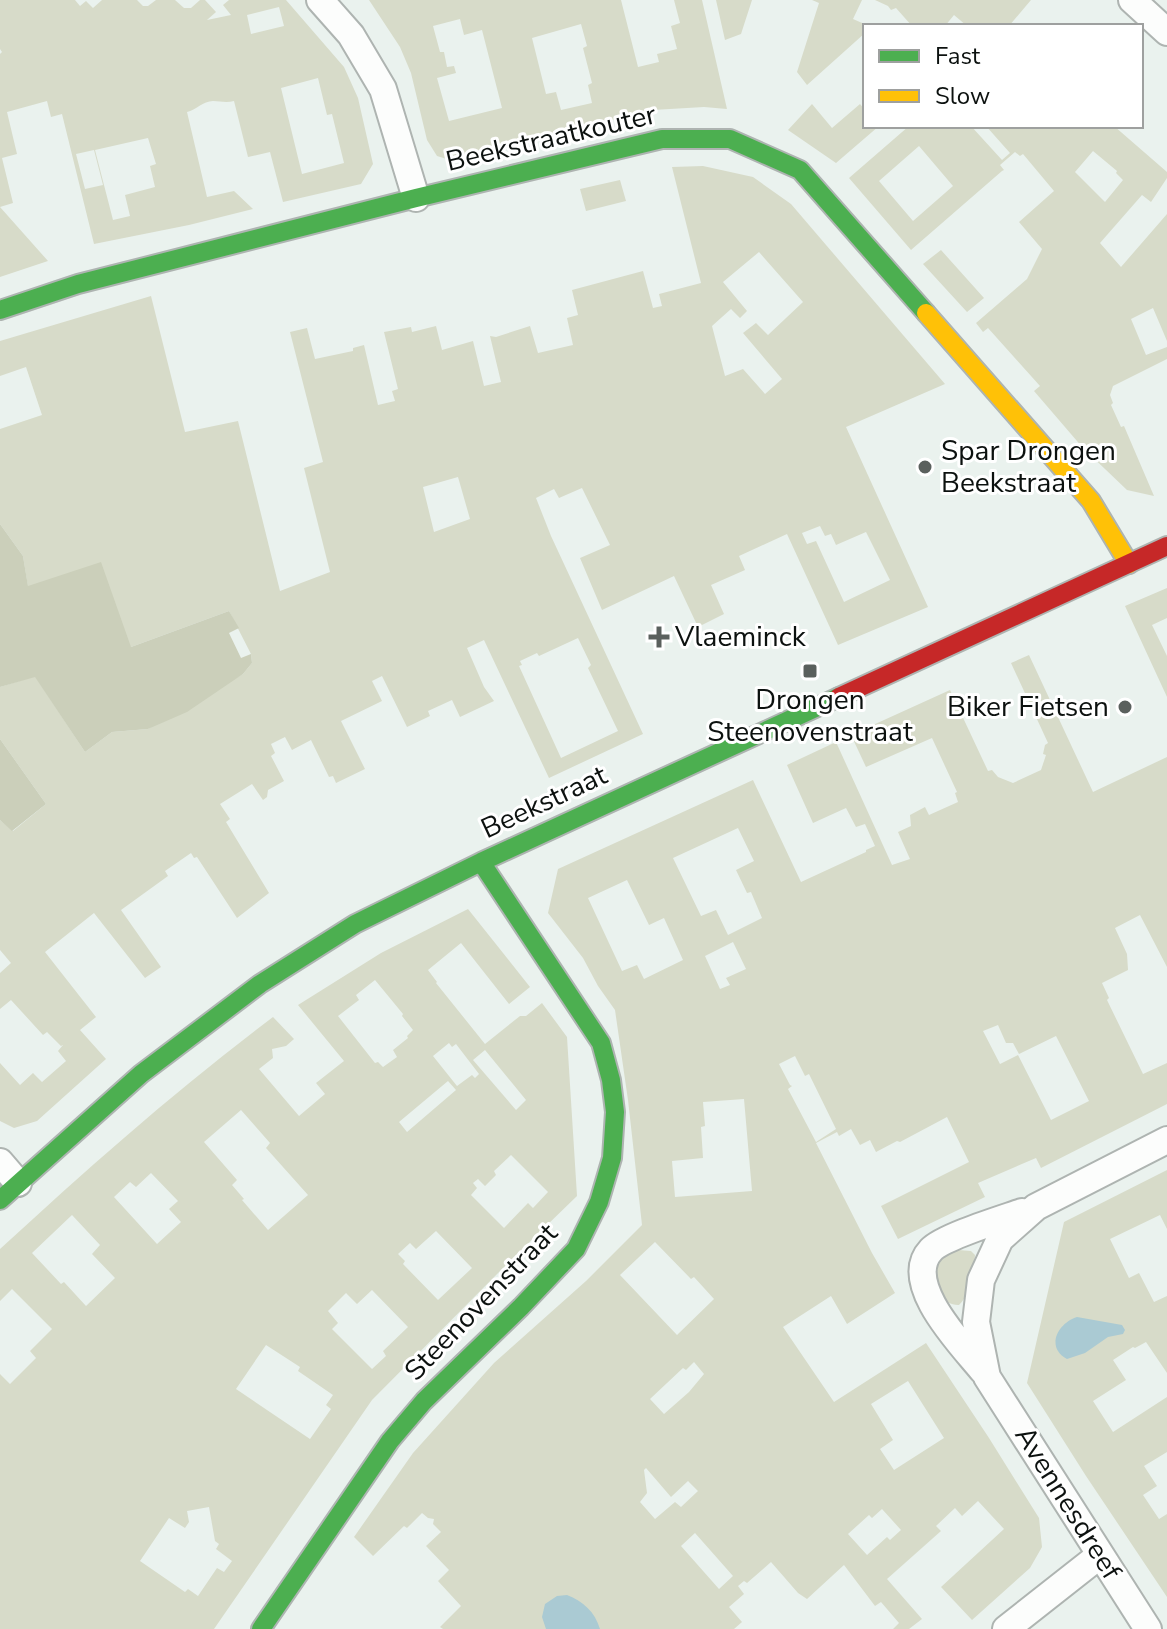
<svg xmlns="http://www.w3.org/2000/svg" width="1167" height="1629" font-family="'Nunito Sans',sans-serif">
<style>
.green{fill:#d7dbc9;fill-rule:evenodd}
.forest{fill:#cbcfba}
.water{fill:#aacad3}
.lines{fill:none;stroke-linecap:round;stroke-linejoin:round}
.street-casing{stroke:#aeb4b1;stroke-width:30}
.fast-casing{stroke:#aeb4b1;stroke-width:22}
.slow-casing{stroke:#aeb4b1;stroke-width:22}
.jam-casing{stroke:#aeb4b1;stroke-width:22}
.street{stroke:#fcfdfc;stroke-width:26}
.fast{stroke:#4caf50;stroke-width:18}
.slow{stroke:#ffc107;stroke-width:18}
.jam{stroke:#c62828;stroke-width:18}
.poi-dot{fill:#5a605d;stroke:#fff;stroke-width:3}
.labels{text-anchor:middle;dominant-baseline:central;stroke-width:6;stroke-linejoin:round;paint-order:stroke}
.street-label{font-size:28px;fill:#0c110f;stroke:#fff}
.poi-label{font-size:28px;fill:#0c110f;stroke:#fff;text-anchor:start}
</style>
<rect width="100%" height="100%" fill="#eaf2ee"/>
<path class="green" d="M0,0H75L80,6L86,1L93,8L102,0H137L143,6H148L156,0H175L184,8H191L200,0H205L216,12L207,20L231,15L223,5L229,0H286L344,67L358,98L373,164L361,184L283,202L270,152L248,157L234,101C226,103 220,101 213,101C203,101 196,110 187,112L207,197L234,191L253,209L189,225L94,244L62,114L51,117L47,101L7,112L17,154L2,158L13,203L0,207L48,261L0,277V54L2,52L0,49ZM279,7L284,26L251,34L247,15ZM318,78L327,115L332,114L344,163L302,174L281,88ZM148,138L156,164L150,166L155,187L125,195L130,216L113,220L95,150ZM94,150L103,185L85,189L76,154Z
M369,0H621L638,67L659,62L657,54L677,49L671,26L680,23L674,0H702L727,109L704,107L653,110L450,160L437,156L427,140L411,73L400,47ZM460,19L464,35L482,30L502,108L449,121L437,78L456,73L454,66L447,67L444,52H440L433,26ZM581,24L587,46L583,48L592,83L588,85L592,103L561,110L556,92L546,94L532,38Z
M716,0H752L741,34L725,40Z
M812,0H862L853,19L869,26H865V33L807,85L797,72L819,3Z
M875,0H1031L1009,26H967L954,15L945,26H912L896,8L891,10L888,6Z
M812,104L832,128L860,104L865,110V126H879L836,163L788,130Z
M909,126H971L1002,160L1010,153L986,126H1114L1167,172V178L1151,202L1142,195L1100,243L1121,267L1167,214V341L1153,308L1131,319L1146,355L1167,347V359L1113,386L1110,395L1113,403L1111,405L1121,427L1124,426L1154,496L1127,490L1083,448L1034,391L1040,386L988,328L983,332L976,323L1027,279L1042,249L1019,222L1054,191L1023,154L1020,156L1015,152L1000,165L1004,170L1002,171L911,250L849,178ZM919,146L953,186L913,221L879,181ZM1093,151L1117,171L1116,173L1123,180L1105,202L1075,172Z
M703,166L753,177L791,204L945,384L846,427L928,607L838,645L787,534L739,556L745,570L711,585L724,614L698,627L674,576L602,610L580,558L610,545L582,488L559,498L554,489L536,498L551,536L643,734L549,778L484,640L467,648L484,687L494,701L460,717L452,700L428,711L430,716L407,727L382,676L372,681L382,701L341,721L365,769L336,783L333,776L329,777L311,740L292,750L285,737L271,744L275,753L271,756L284,781L268,790L267,797L263,800L252,784L220,804L230,819L226,822L269,893L237,918L197,857L194,858L191,853L165,871L168,876L121,910L161,967L145,978L94,913L45,952L96,1017L80,1030L106,1059L37,1121L14,1128L0,1121V1063L20,1085L33,1073L42,1082L66,1061L58,1051L63,1045L61,1046L47,1032L43,1035L11,1000L0,1009V973L11,963L0,950V820L13,831L46,804L0,739V687L35,676L85,752L112,732L148,729L243,674L252,663L251,654L229,611L131,647L28,587L23,556L0,524V429L42,415L26,367L0,376V341L151,296L185,432L238,421L280,591L330,572L304,468L323,462L290,332L307,328L315,359L353,351V348L364,345L378,405L395,401L392,391L398,389L384,332L411,327L412,332L436,326L442,350L473,341L484,386L501,382L490,336L496,337L530,326L538,353L573,345L567,318L578,315L572,290L643,271L653,308L662,306L659,294L701,283L672,167ZM759,252L803,302L768,335L756,323L743,333L782,379L765,394L743,369L725,376L712,326L731,309L740,318L747,311L723,282ZM458,477L470,519L434,532L423,487ZM820,526L825,536L831,534L836,545L866,532L890,580L844,602L816,541L807,544L802,533ZM578,638L591,665L588,668L618,731L561,758L519,666L522,665L520,661L537,653L539,656Z
M620,180L626,201L586,211L580,189Z
M941,250L984,298L967,312L923,264Z
M1167,588V618L1152,625L1167,656V697L1125,606Z
M1029,655L1093,792L1167,757V967L1140,915L1115,928L1127,954L1128,970L1102,983L1109,998L1107,1000L1143,1074L1167,1063V1104L1041,1168L1036,1158L978,1183L985,1197L898,1239L881,1206L969,1162L947,1117L900,1142L897,1141L876,1152L870,1140L860,1145L851,1129L839,1136L837,1132L816,1143L872,1253L895,1293L847,1324L831,1296L783,1327L834,1402L926,1343L989,1438L1039,1518L1042,1547L1030,1568L972,1620L941,1587L1004,1529L978,1501L962,1516L955,1508L936,1526L941,1531L887,1579L922,1619L909,1629H893L899,1623L881,1602L875,1606L844,1565L807,1599L798,1593L771,1562L747,1583L744,1581L738,1586L744,1594L729,1607L742,1622L734,1629H443L440,1627L461,1606L438,1581L449,1570L426,1546L441,1532L433,1524L434,1519L428,1518L422,1513L407,1528L404,1526L373,1556L354,1537L413,1453L494,1363L586,1281L642,1225L628,1100L615,1010L598,986L583,958L548,913L558,869L753,780L801,882L866,852V850L875,846L865,824L856,827L846,808L813,823L787,765L836,742L892,865L910,859L898,832L911,826L910,815L925,807L929,815L958,802L955,793L957,792L932,738L866,767L851,735L950,690L988,771L992,770L998,777L1013,783L1041,770L1046,755L1043,754L1045,745L1048,743L1011,663ZM738,828L754,861L736,870L747,893L751,892L762,918L728,935L716,910L701,916L673,858ZM627,880L649,925L664,918L683,960L644,979L637,965L622,971L588,898ZM733,942L746,969L726,978L730,985L720,989L705,956ZM998,1025L1006,1043H1013L1019,1054L1056,1036L1089,1101L1051,1120L1018,1055L1000,1064L983,1031ZM795,1056L805,1076L809,1074L836,1129L816,1142L788,1089L792,1086L790,1085L779,1064ZM744,1099L752,1191L675,1197L672,1161L703,1158L701,1127L705,1126L703,1102ZM655,1242L691,1279L694,1277L714,1299L677,1335L620,1275ZM694,1362L704,1374L689,1392L664,1414L650,1399L683,1368L686,1370ZM908,1381L944,1438L894,1470L880,1449L893,1440L871,1404ZM646,1468L671,1497L688,1481L698,1491L681,1507L675,1502L655,1519L640,1502L647,1493L644,1470ZM882,1509L901,1530L890,1540L887,1537L867,1555L848,1534L869,1515L872,1518ZM695,1533L733,1576L719,1589L681,1546Z
M468,909L530,987L509,1004L461,943L428,970L437,982L436,983L485,1044L520,1016H526L542,1003L567,1037L577,1196L508,1263L372,1400L214,1629H0V1374L10,1384L36,1358L30,1351L52,1329L12,1289L0,1301V1249C88,1168 177,1089 273,1017L294,1039L286,1046L272,1049L273,1058L259,1069L299,1116L325,1094L316,1083L344,1061L298,1005L381,953ZM375,980L403,1014L402,1016L413,1030L407,1036L408,1038L393,1050L397,1057L383,1067L378,1062L375,1063L338,1016L359,1000L356,995ZM449,1043L452,1047L456,1044L479,1074L475,1078L472,1075L457,1086L433,1056ZM485,1050L526,1100L516,1110L473,1060ZM448,1081L456,1090L407,1132L399,1122ZM241,1110L270,1143L266,1148L308,1195L268,1230L242,1200L244,1199L232,1185L237,1180L204,1142ZM511,1155L548,1192L533,1208L528,1203L504,1228L471,1195L477,1188L473,1183L478,1179L485,1186L496,1175L494,1171ZM151,1173L178,1201L169,1209L181,1222L157,1244L114,1197L130,1182L136,1187ZM72,1215L100,1245L92,1254L115,1278L86,1306L64,1282L61,1284L32,1253ZM436,1231L472,1268L438,1300L403,1264L405,1261L398,1254L410,1243L416,1249ZM372,1290L408,1327L383,1351L386,1356L372,1369L332,1329L338,1323L328,1311L346,1293L357,1304ZM266,1345L300,1367L298,1371L333,1395L326,1405L331,1409L310,1439L236,1389ZM209,1507L215,1541L219,1544L216,1549L232,1561L224,1572L217,1568L198,1596L188,1589L185,1592L140,1561L169,1518L185,1528L189,1522L187,1511Z
M1167,1170V1229L1160,1215L1110,1239L1129,1278L1139,1273L1154,1302L1167,1296V1373L1146,1342L1135,1348L1133,1347L1113,1360L1126,1380L1093,1401L1113,1432L1167,1397V1452L1144,1466L1157,1486L1143,1495L1159,1519L1167,1514V1597L1086,1476L1027,1383L1064,1222Z
M958,1250L971,1251L975,1255C974,1271 971,1294 959,1305C935,1306 927,1269 945,1255C949,1252 954,1251 958,1250Z"/>
<path class="forest" d="M0,524L23,556L28,586L101,562L131,647L229,611L239,628L229,633L241,658L251,654L252,663L243,674L187,712L148,729L112,732L85,752L35,677L0,687Z
M0,739L46,804L12,831L0,820Z"/>
<path class="water" d="M1077,1317L1122,1325L1125,1330L1123,1334L1108,1337L1085,1353L1067,1359C1045,1347 1058,1323 1077,1317Z
M567,1595C583,1601 595,1612 600,1629H546L542,1617L545,1604L557,1596Z"/>
<g class="lines">
<g class="street-casing">
<path id="street" d="M320,0L351,35L383,89L416,198
M1132,0L1167,32
M0,1162L18,1183
M983,1371C963,1346 900,1283 931,1250C943,1237 1002,1219 1022,1212
M1006,1629L1100,1555
M1148,1629L987,1377L976,1322L981,1280L1000,1239L1036,1207L1167,1140"/>
</g>
<g class="fast-casing">
<path id="fast" d="M0,310L78,284L416,198L662,139H730L800,170L926,313
M0,1200L141,1074L260,984L355,924L481,862L839,697
M261,1629L390,1441L424,1401L521,1307L576,1249L599,1202L612,1158L615,1112L611,1080L601,1043L481,862"/>
</g>
<g class="slow-casing">
<path id="slow" d="M926,313L1091,501L1129,564"/>
</g>
<g class="jam-casing">
<path id="jam" d="M839,697L1167,546"/>
</g>
<use href="#street" class="street"/>
<use href="#fast" class="fast"/>
<use href="#slow" class="slow"/>
<use href="#jam" class="jam"/>
</g>
<g class="poi-dot">
<circle cx="925" cy="467" r="8"/>
<path d="M655 625h8v8h8v8h-8v8h-8v-8h-8v-8h8z"/>
<rect x="802" y="663" width="16" height="16" rx="4"/>
<circle cx="1125" cy="707" r="8"/>
</g>
<g class="labels">
<g class="street-label">
<text transform="translate(551 138) rotate(-13)">Beekstraatkouter</text>
<text transform="translate(544 802) rotate(-25)">Beekstraat</text>
<text transform="translate(481 1302) rotate(-46)">Steenovenstraat</text>
<text transform="translate(1068 1503) rotate(58)">Avennesdreef</text>
</g>
<g class="poi-label">
<text x="941" y="451">Spar Drongen<tspan x="941" dy="32">Beekstraat</tspan></text>
<text x="675" y="637">Vlaeminck</text>
<text x="810" y="700" text-anchor="middle">Drongen<tspan x="810" dy="32">Steenovenstraat</tspan></text>
<text x="1109" y="707" text-anchor="end">Biker Fietsen</text>
</g>
</g>
<rect x="863" y="24" width="280" height="104" fill="#ffffff" stroke="#9ea09f" stroke-width="2"/>
<rect x="879" y="50" width="40" height="12" fill="#4caf50" stroke="#9ea09f" stroke-width="2"/>
<text x="935" y="64" font-size="24" fill="#0c110f">Fast</text>
<rect x="879" y="90" width="40" height="12" fill="#ffc107" stroke="#9ea09f" stroke-width="2"/>
<text x="935" y="104" font-size="24" fill="#0c110f">Slow</text>
</svg>
